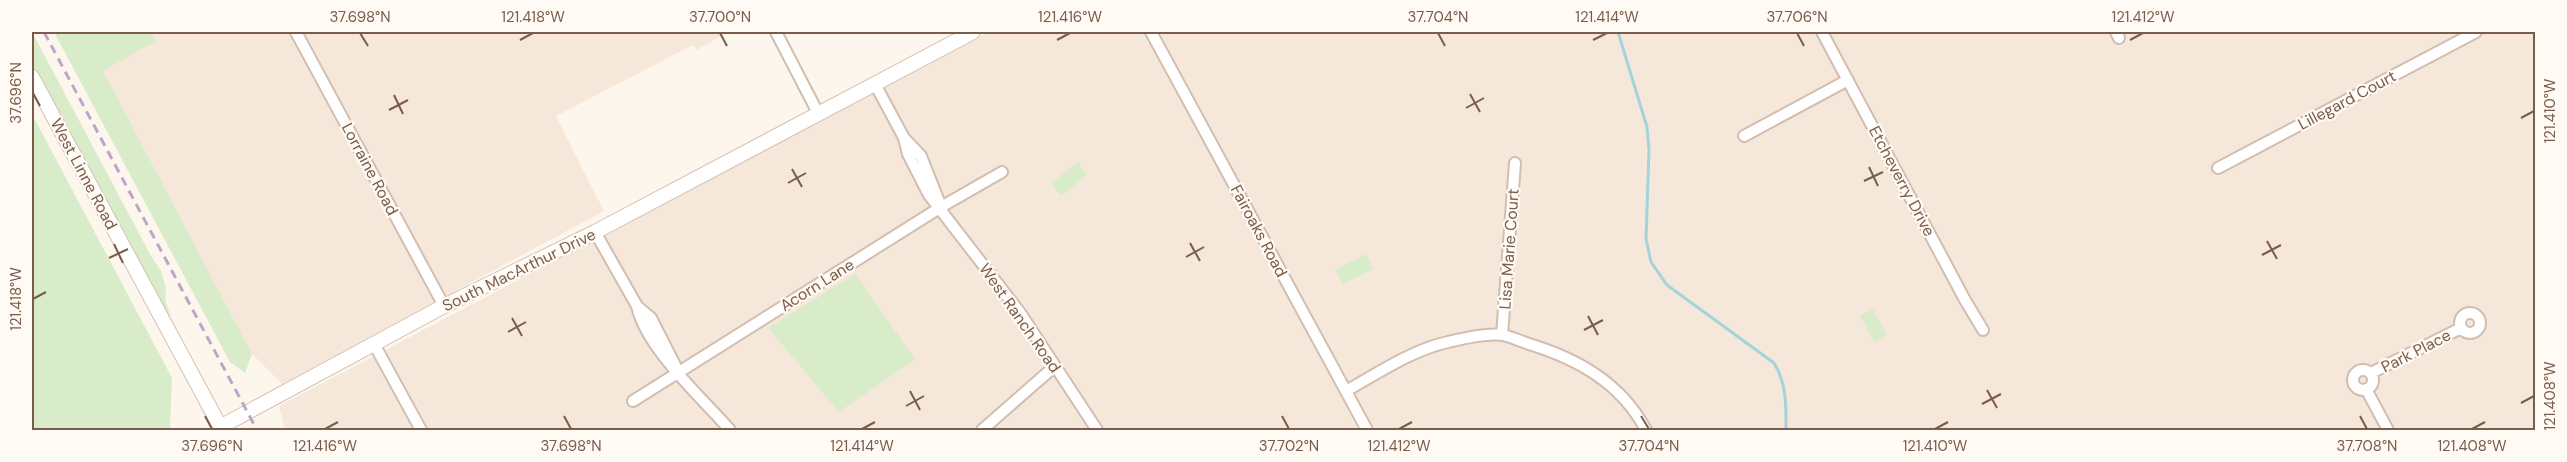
<svg xmlns="http://www.w3.org/2000/svg" width="2567" height="462" font-family="'DM Sans',sans-serif">
<style>
.residential{fill:#f5e8da}
.green{fill:#d8ecc9}
.lines{fill:none;stroke-linecap:round;stroke-linejoin:round}
.stream{stroke:#a5d3da;stroke-width:3}
.street-casing{stroke:#d1beb0;stroke-width:14}
.secondary-casing{stroke:#d6c0b0;stroke-width:16}
.street{stroke:#fff;stroke-width:10}
.secondary{stroke:#fff;stroke-width:14}
.rail{stroke:#b9a8c9;stroke-width:3;stroke-dasharray:9 6;stroke-linecap:butt}
.ticks{fill:none;stroke:#7a5c4d;stroke-width:2}
.labels{text-anchor:middle;dominant-baseline:central;stroke-width:4.5;stroke-linejoin:round;paint-order:stroke}
.street-label{font-size:16px;fill:#7a5c4d;stroke:#fffaf3}
.neatline{fill:none;stroke:#7a5c4d;stroke-width:2}
.ticks-label{font-size:15px;text-anchor:middle;fill:#7a5c4d}
</style>
<rect width="100%" height="100%" fill="#fdf6ec"/>
<path class="residential" d="M150,32H729L696,50L693,45L556,116L604,211L282,384L252,354L102,71L156,41Z
M989,32H2535V430H285L279,406Z"/>
<path class="green" d="M32,32L151,256L161,271L166,288L165,299L170,315L169,322L32,66Z
M54,32H151L156,41L103,71L252,354L245,373L230,362Z
M32,114L172,378L170,430H32Z
M1078,162L1087,175L1061,196L1051,183Z
M1366,254L1373,269L1343,284L1335,270Z
M855,274L915,359L839,412L768,328Z
M1873,309L1887,335L1874,342L1860,316Z"/>
<g class="lines">
<path class="stream" d="M1618,32L1647,127L1649,150L1646,239L1651,262L1667,285L1774,363C1787,384 1786,406 1786,430"/>
<g class="street-casing">
<path id="street" d="M296,32L444,306
M776,32L818,113
M1151,32L1367,430
M1822,32L1965,300L1983,330
M2116,32L2119,38
M875,84L904,138L908,154L929,195L1021,314L1097,430
M1744,136L1848,80
M904,138L921,156L940,204
M2218,168L2476,32
M595,232L637,306L651,318L678,371
M637,306C646,348 701,397 730,430
M2460 323a10 10 0 1 1 20 0a10 10 0 1 1-20 0Z
M1502,335L1515,163
M374,344L421,430
M2353 380a10 10 0 1 1 20 0a10 10 0 1 1-20 0Z
M2371,373L2461,328
M2366,389L2388,430
M1346,391C1378,373 1412,350 1448,342C1465,338 1486,333 1503,335C1511,337 1520,341 1529,344C1578,359 1621,383 1646,430
M633,401L941,207L1002,172
M982,430L1055,366"/>
</g>
<g class="secondary-casing">
<path id="secondary" d="M32,77L222,430
M220,427L444,306L595,232L973,32"/>
</g>
<use href="#street" class="street"/>
<use href="#secondary" class="secondary"/>
<path class="rail" d="M44,32L257,430"/>
</g>
<path class="ticks" d="M360,33L368,46M720,33L727,46M1438,33L1445,46M1797,33L1804,46M520,40L533,33M1057,40L1070,33M1593,40L1607,33M2130,40L2143,33M33,93L40,106M1470,94L1480,112M394,95L403,114M1466,108L1484,98M389,110L408,100M2521,118L2534,111M1869,167L1878,186M792,169L802,187M1864,181L1883,172M788,183L806,173M2267,241L2277,259M1190,243L1200,261M114,244L123,263M2262,255L2281,245M1186,257L1204,247M109,258L128,249M33,299L46,292M1588,316L1598,335M512,318L522,336M1584,330L1603,320M508,332L526,322M1987,390L1997,408M910,391L920,410M2521,403L2534,396M1982,404L2001,394M906,406L924,396M205,416L212,429M564,416L571,429M1282,416L1289,429M1641,416L1649,429M2360,416L2367,429M325,429L338,422M862,429L875,422M1399,429L1412,422M1935,429L1948,422M2472,429L2485,422"/>
<g class="labels">
<g class="street-label">
<text transform="translate(2347 100) rotate(-28)">Lillegard Court</text>
<text transform="translate(370 169) rotate(62)">Lorraine Road</text>
<text transform="translate(84 174) rotate(62)">West Linne Road</text>
<text transform="translate(1902 181) rotate(62)">Etcheverry Drive</text>
<text transform="translate(1259 231) rotate(62)">Fairoaks Road</text>
<text transform="translate(1509 249) rotate(-86)">Lisa Marie Court</text>
<text transform="translate(519 270) rotate(-26)">South MacArthur Drive</text>
<text transform="translate(817 285) rotate(-32)">Acorn Lane</text>
<text transform="translate(1020 318) rotate(55)">West Ranch Road</text>
<text transform="translate(2416 351) rotate(-27)">Park Place</text>
</g>
</g>
<rect width="2567" height="462" fill="none" stroke="#fffaf3" stroke-width="66"/>
<rect x="33" y="33" width="2501" height="396" class="neatline"/>
<g class="ticks-label">
<text x="360" y="22">37.698°N</text>
<text x="533" y="22">121.418°W</text>
<text x="720" y="22">37.700°N</text>
<text x="1070" y="22">121.416°W</text>
<text x="1438" y="22">37.704°N</text>
<text x="1607" y="22">121.414°W</text>
<text x="1797" y="22">37.706°N</text>
<text x="2143" y="22">121.412°W</text>
<text transform="translate(16 93) rotate(-90)" y="5">37.696°N</text>
<text transform="translate(2550 111) rotate(-90)" y="5">121.410°W</text>
<text transform="translate(16 299) rotate(-90)" y="5">121.418°W</text>
<text transform="translate(2550 396) rotate(-90)" y="5">121.408°W</text>
<text x="212" y="451">37.696°N</text>
<text x="325" y="451">121.416°W</text>
<text x="571" y="451">37.698°N</text>
<text x="862" y="451">121.414°W</text>
<text x="1289" y="451">37.702°N</text>
<text x="1399" y="451">121.412°W</text>
<text x="1649" y="451">37.704°N</text>
<text x="1935" y="451">121.410°W</text>
<text x="2367" y="451">37.708°N</text>
<text x="2472" y="451">121.408°W</text>
</g>
</svg>
